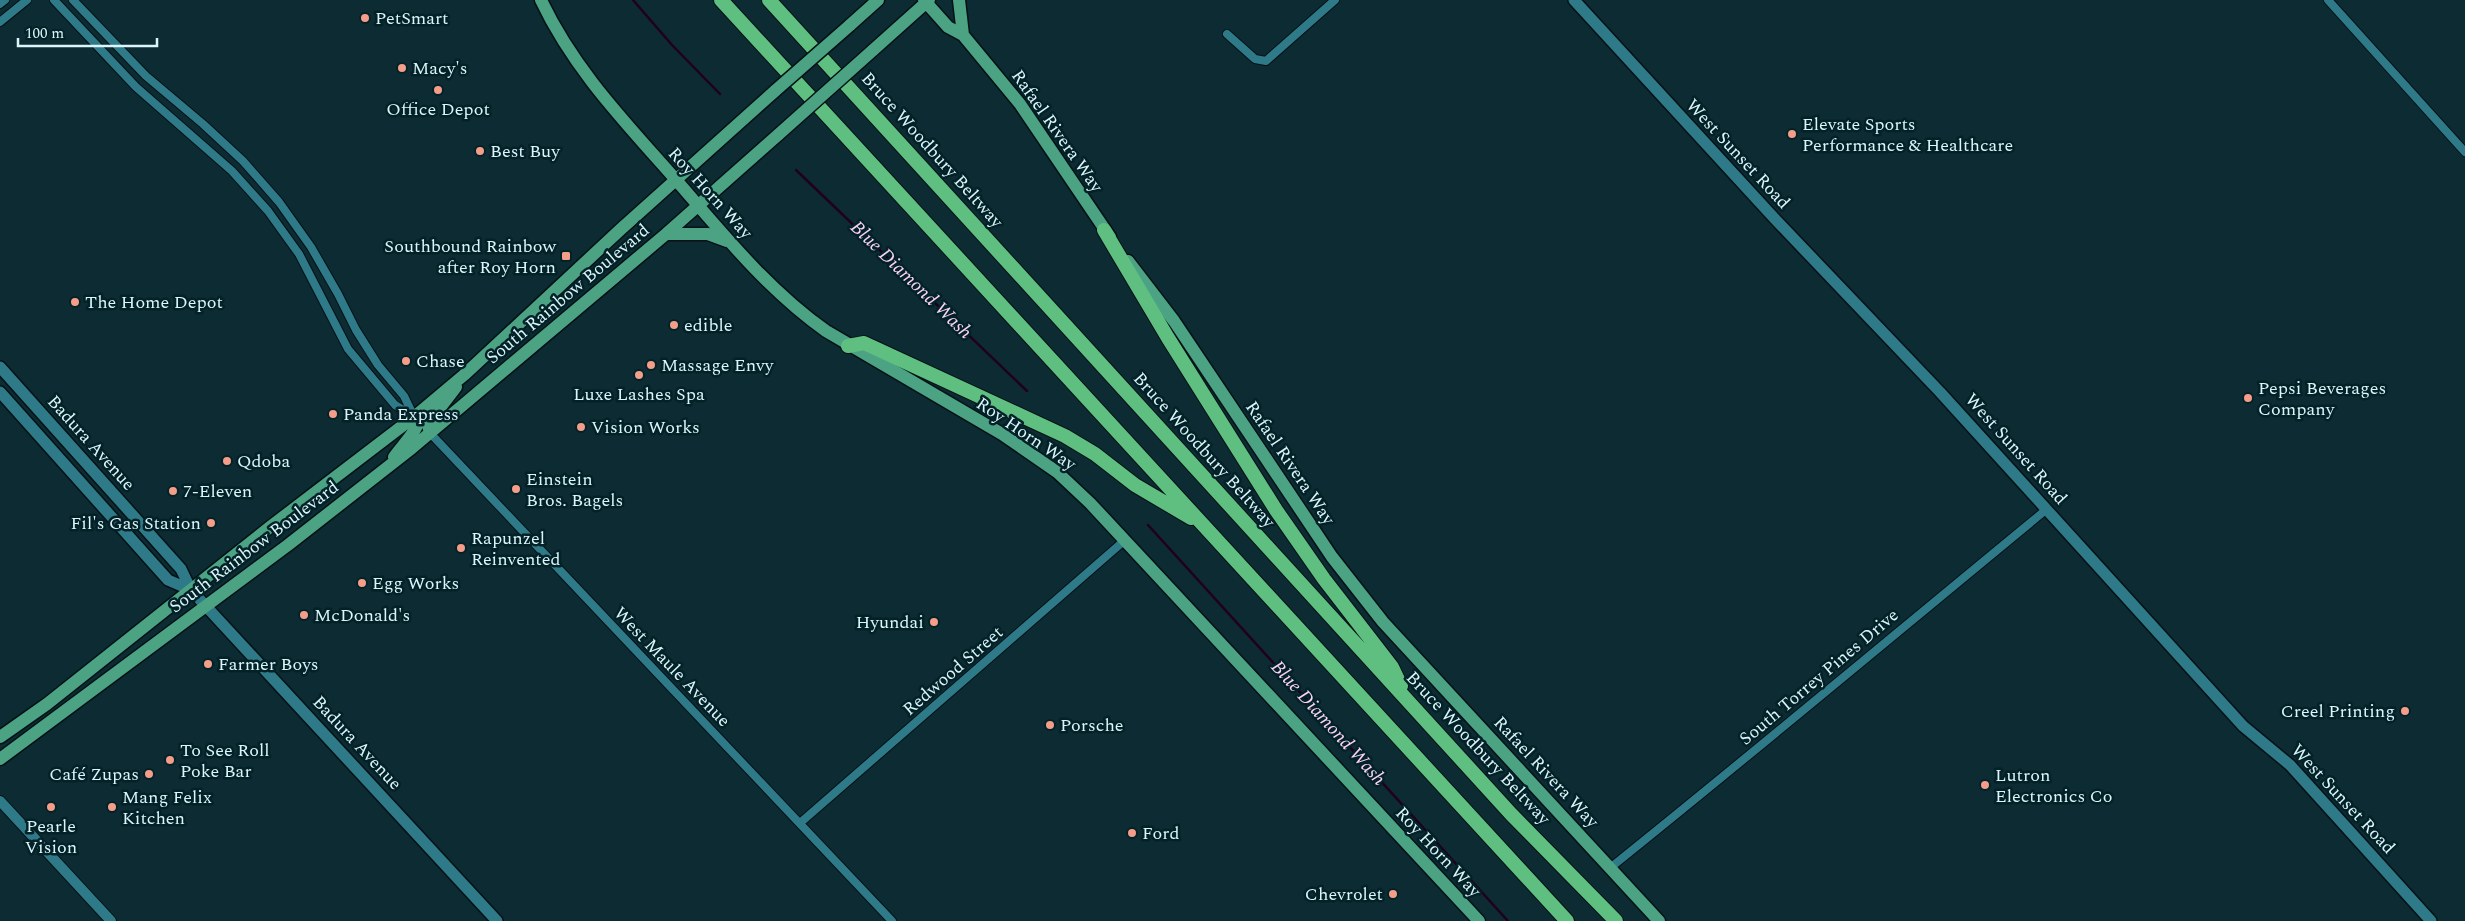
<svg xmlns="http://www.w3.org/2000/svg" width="2465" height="921" font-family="Spectral,serif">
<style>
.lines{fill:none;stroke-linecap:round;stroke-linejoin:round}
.stream{stroke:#20001c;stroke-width:2.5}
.minor-casing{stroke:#061215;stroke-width:10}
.tertiary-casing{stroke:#061215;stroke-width:12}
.secondary-casing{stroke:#061215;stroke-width:14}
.primary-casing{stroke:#061215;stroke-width:15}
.motorway-casing{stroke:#061215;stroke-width:16}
.minor{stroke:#2e7a89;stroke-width:8}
.tertiary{stroke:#2e7a89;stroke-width:10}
.secondary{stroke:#2e7a89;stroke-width:11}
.primary{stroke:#4ba384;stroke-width:12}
.motorway{stroke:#5ebf80;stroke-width:14}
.primary-bridge-casing{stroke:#061215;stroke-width:15;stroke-linecap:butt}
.primary-bridge{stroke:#4ba384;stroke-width:12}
.poi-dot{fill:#f49e8a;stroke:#022228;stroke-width:2}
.labels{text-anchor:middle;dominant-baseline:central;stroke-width:5;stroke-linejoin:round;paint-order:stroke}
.poi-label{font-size:18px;fill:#dbf5fb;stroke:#022228;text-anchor:start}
.street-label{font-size:18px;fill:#dbf5fb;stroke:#022228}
.water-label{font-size:19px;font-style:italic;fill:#fdd4f5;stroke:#022228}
</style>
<rect width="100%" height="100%" fill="#0c2b32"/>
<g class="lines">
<path class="stream" d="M633,0L672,45L720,94
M796,170L1027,391
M1148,525L1508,921"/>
<g class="minor-casing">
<path id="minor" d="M54,0L136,87L232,171L268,211L299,254L348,349L395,405L414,417
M73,0L146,76L203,124L243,161L279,202L311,247L338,294L356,330L378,365L404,396L414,417
M2328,0L2465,152
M0,4L5,0
M0,22L27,0
M1227,34L1255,59L1266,61L1335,0
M430,433L892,921
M800,823L1125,540
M1610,868C1757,750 1901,629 2047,509"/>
</g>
<g class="tertiary-casing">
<path id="tertiary" d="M0,801L111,921"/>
</g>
<g class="secondary-casing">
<path id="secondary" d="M1574,0L1775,219L1940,392L2243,726L2290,765L2431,921
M0,367L181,569L191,590L497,921
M0,392L168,580L191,590"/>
</g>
<g class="primary-casing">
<path id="primary" d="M541,0C574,70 626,123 677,181C723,234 768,290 826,331L1002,434L1057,472L1090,503L1479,921
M924,0L948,27L963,35L1020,104L1110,237
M959,0L963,35
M849,26L878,0
M872,51L929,0
M666,234H708L727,241
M1128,261L1174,321L1332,557L1383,622L1659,921
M430,433C430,431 428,427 428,425C429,421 451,394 456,387
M394,457C400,448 417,431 418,422L414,417
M0,737L47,704L270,527L414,417L464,375L621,229L776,90
M0,759L288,545L412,448L666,234L779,134"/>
</g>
<g class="motorway-casing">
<path id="motorway" d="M721,0L1567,921
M769,0L1511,814L1616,921
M1104,230L1168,338L1276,510L1324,579L1392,667L1401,686
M848,346L864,343L1065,436L1095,454L1135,485L1191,518"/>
</g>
<use href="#minor" class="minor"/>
<use href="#tertiary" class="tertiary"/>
<use href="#secondary" class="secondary"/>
<use href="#primary" class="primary"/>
<use href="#motorway" class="motorway"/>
<g class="primary-bridge-casing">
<path id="primary-bridge" d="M776,90L849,26
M779,134L872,51"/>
</g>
<use href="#primary-bridge" class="primary-bridge"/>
</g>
<g class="poi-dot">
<circle cx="365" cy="18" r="5"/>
<circle cx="402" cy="68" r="5"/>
<circle cx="438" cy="90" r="5"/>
<circle cx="1792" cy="134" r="5"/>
<circle cx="480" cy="151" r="5"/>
<rect x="561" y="251" width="10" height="10" rx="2.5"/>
<circle cx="75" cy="302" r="5"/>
<circle cx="674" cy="325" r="5"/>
<circle cx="406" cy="361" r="5"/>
<circle cx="651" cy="365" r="5"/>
<circle cx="639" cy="375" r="5"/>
<circle cx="2248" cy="398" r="5"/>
<circle cx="333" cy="414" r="5"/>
<circle cx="581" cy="427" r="5"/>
<circle cx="227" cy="461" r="5"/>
<circle cx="516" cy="489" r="5"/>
<circle cx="173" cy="491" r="5"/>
<circle cx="211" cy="523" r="5"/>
<circle cx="461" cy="548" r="5"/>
<circle cx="362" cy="583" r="5"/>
<circle cx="304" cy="615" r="5"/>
<circle cx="934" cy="622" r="5"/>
<circle cx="208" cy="664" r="5"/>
<circle cx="2405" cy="711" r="5"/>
<circle cx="1050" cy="725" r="5"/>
<circle cx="170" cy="760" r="5"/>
<circle cx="149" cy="774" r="5"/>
<circle cx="1985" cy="785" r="5"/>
<circle cx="51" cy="807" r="5"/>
<circle cx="112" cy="807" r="5"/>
<circle cx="1132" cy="833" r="5"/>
<circle cx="1393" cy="894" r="5"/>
</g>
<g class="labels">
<g class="poi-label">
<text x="375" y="18">PetSmart</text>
<text x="412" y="68">Macy's</text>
<text x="438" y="109" text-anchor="middle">Office Depot</text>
<text x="1802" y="124">Elevate Sports<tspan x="1802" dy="21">Performance &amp; Healthcare</tspan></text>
<text x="490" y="151">Best Buy</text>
<text x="556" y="246" text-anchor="end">Southbound Rainbow<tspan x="556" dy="21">after Roy Horn</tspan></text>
<text x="85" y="302">The Home Depot</text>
<text x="684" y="325">edible</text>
<text x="416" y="361">Chase</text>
<text x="661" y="365">Massage Envy</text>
<text x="2258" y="388">Pepsi Beverages<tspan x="2258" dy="21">Company</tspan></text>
<text x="639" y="394" text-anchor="middle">Luxe Lashes Spa</text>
<text x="343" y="414">Panda Express</text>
<text x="591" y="427">Vision Works</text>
<text x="237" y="461">Qdoba</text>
<text x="526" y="479">Einstein<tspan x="526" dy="21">Bros. Bagels</tspan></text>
<text x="183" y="491">7-Eleven</text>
<text x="201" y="523" text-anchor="end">Fil's Gas Station</text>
<text x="471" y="538">Rapunzel<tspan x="471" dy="21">Reinvented</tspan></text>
<text x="372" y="583">Egg Works</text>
<text x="314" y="615">McDonald's</text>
<text x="924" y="622" text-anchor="end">Hyundai</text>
<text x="218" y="664">Farmer Boys</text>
<text x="2395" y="711" text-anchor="end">Creel Printing</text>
<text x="1060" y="725">Porsche</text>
<text x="180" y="750">To See Roll<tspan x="180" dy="21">Poke Bar</tspan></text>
<text x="139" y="774" text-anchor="end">Café Zupas</text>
<text x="1995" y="775">Lutron<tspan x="1995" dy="21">Electronics Co</tspan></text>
<text x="122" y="797">Mang Felix<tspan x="122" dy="21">Kitchen</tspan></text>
<text x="51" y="826" text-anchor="middle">Pearle<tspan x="51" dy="21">Vision</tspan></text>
<text x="1142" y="833">Ford</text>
<text x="1383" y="894" text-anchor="end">Chevrolet</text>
</g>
<g class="street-label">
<text transform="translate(1057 131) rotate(55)">Rafael Rivera Way</text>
<text transform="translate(932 150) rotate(48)">Bruce Woodbury Beltway</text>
<text transform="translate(1738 154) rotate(47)">West Sunset Road</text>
<text transform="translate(710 193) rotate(48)">Roy Horn Way</text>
<text transform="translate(568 294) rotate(-40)">South Rainbow Boulevard</text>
<text transform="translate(1026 434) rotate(34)">Roy Horn Way</text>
<text transform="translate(91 443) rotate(48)">Badura Avenue</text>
<text transform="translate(2016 449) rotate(48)">West Sunset Road</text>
<text transform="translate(1204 450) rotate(48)">Bruce Woodbury Beltway</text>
<text transform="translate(1290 463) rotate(56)">Rafael Rivera Way</text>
<text transform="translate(254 547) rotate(-37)">South Rainbow Boulevard</text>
<text transform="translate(672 667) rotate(46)">West Maule Avenue</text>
<text transform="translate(953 671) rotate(-41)">Redwood Street</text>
<text transform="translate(1819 677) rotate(-40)">South Torrey Pines Drive</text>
<text transform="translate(357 743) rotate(47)">Badura Avenue</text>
<text transform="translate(1478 748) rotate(47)">Bruce Woodbury Beltway</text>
<text transform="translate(1546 772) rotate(47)">Rafael Rivera Way</text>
<text transform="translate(2343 799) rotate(47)">West Sunset Road</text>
<text transform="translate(1438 852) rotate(47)">Roy Horn Way</text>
</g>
<g class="water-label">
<text transform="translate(911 280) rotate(44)">Blue Diamond Wash</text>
<text transform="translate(1328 723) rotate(48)">Blue Diamond Wash</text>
</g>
</g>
<path d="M18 38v8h139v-8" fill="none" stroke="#dbf5fb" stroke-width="2.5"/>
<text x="25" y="38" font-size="15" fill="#dbf5fb" stroke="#022228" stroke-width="4" paint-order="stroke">100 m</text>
</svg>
